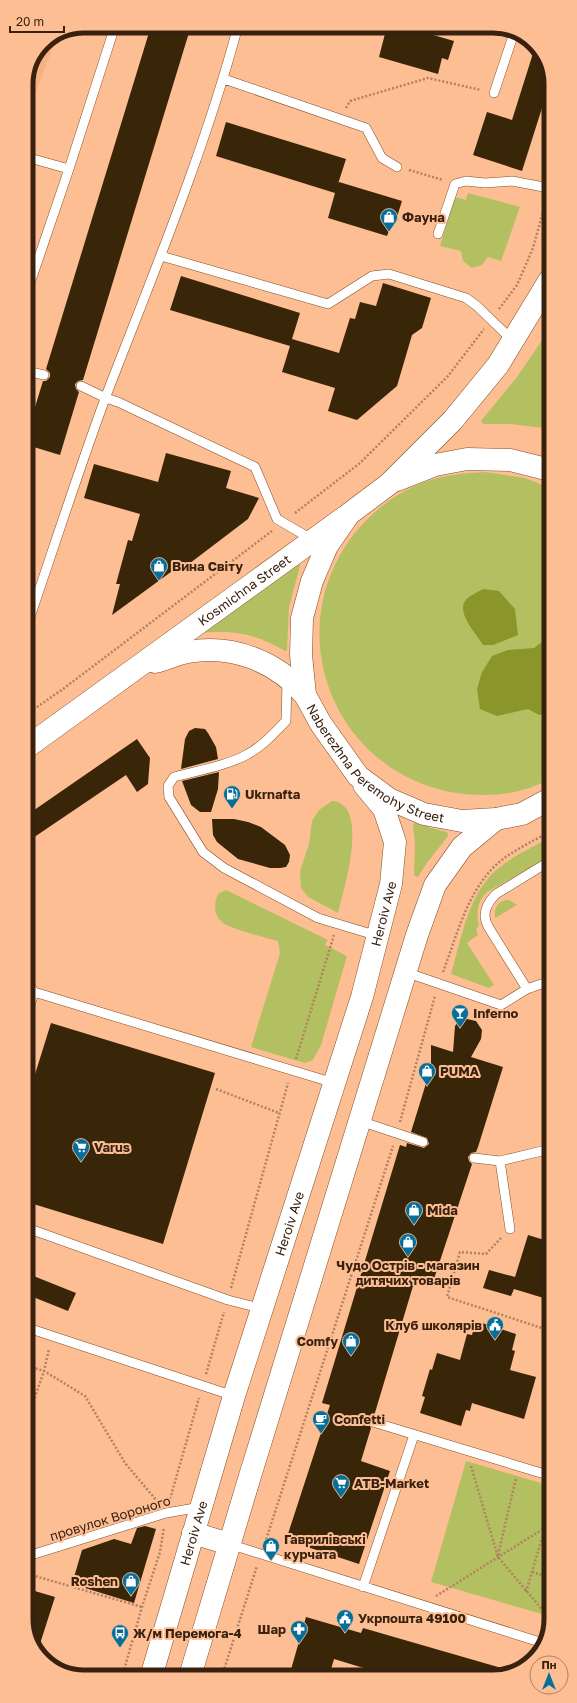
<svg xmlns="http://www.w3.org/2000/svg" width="577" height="1703" font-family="'Golos Text',sans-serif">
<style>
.built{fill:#f7b283}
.green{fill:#b3c062}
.forest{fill:#8a962a}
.building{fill:#392608}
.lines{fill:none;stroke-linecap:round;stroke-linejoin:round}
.lane-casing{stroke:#844d24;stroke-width:10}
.secondary-casing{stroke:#844d24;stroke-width:23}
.primary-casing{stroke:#844d24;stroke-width:23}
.path{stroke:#b18160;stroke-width:2.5;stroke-dasharray:2 2;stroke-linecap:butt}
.lane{stroke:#fff;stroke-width:9}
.secondary{stroke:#fff;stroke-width:22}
.primary{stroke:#fff;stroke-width:22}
.labels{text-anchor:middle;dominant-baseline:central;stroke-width:4;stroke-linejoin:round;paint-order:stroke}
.poi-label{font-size:13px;font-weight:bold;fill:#392110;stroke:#fdbe93;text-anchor:start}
.street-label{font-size:13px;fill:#392110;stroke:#fdbe93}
.rim{fill:none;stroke:#392110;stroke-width:5}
</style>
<rect width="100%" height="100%" fill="#fdbe93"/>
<path class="built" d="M56,38L26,120V81L43,43Z"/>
<path class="green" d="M468,193L520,207L501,261L488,257L482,265L472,268L463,261L461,251L440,246L455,197L466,200Z
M549,330L550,429L511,424H483L481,421L517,377Z
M485,472L525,478L550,488V779C519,796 484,798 450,792C328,767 278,623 359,528C376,509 398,492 422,483C443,475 464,473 485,472Z
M299,557L300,566L289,607L287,650L285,651C253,633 235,630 198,633Z
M332,801C371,803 343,892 338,913L308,897L301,888L300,871L309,844L312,821L319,810Z
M417,821L431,828L447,832L448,836L426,864L418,877L414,875L415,845L413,825Z
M548,838L550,839V856L487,892C477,902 476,914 479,926L476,929L478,935L467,943L494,985L489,988L451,974C461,940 467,899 493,873C508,858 530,849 548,838Z
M226,890L328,940L325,945L347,956L321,1045L313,1060L305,1063L251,1047L280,953L278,941C267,938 227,928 222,922C213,914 214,904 218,894Z
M509,900L517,905L495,918C494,907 498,900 509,900Z
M466,1461L551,1486V1595L545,1615L431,1582Z"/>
<path class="forest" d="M483,589L499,591L515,609L518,635L493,645H483C476,633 452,609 469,597C473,594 478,592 483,589Z
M547,638L550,640V713L539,715L528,709L497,716L480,709L477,689L482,672L492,656L508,650L534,648Z"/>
<path class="building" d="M151,26H191L83,380L78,381L75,384L76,389L79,392L60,455L27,445V433L43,381H46L50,377V373L46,369Z
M387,26H402L454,41L448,60L442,58L438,74L379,57Z
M535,47L549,69V86L522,171L473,155L487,112L512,120Z
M226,122L346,159L338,184L339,182L402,201L396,220L393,219L387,236L328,218L335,193L216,156Z
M181,276L300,313L292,339L339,353L350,318L355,319L360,302L376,306L383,283L431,298L422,328L412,335L397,386L357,420L328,411L335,388L282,372L290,346L170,310Z
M166,453L231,471L226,488L259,498L248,519L177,573L175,569L112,615L120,584H116L128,540L132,541L140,514L84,498L94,464L158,482Z
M195,728L205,729L208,733L216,747L218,759L181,769L185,739L189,731Z
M137,739L150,758L148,784L137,792L126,775L27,842V815Z
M219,772L218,789L211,812H200L191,805L182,781Z
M212,819H234L248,822L261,827L285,845L290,855L289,862L286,867L280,868H270L238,859L217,842L213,835Z
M467,1019L476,1021L482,1030L481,1039L471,1057L503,1067L478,1147L476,1152L471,1153L468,1157L469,1161L472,1164L433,1282L416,1276L374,1416L369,1417L367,1421L371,1428L361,1461L390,1471L359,1564L286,1540L330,1405L322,1403L400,1145L406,1147L407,1143L424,1148L429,1144L427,1138L411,1132L431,1067V1045L453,1052L455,1026L458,1022Z
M51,1023L215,1073L163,1244L27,1202V1100Z
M528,1235L551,1242V1288L547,1299L514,1289L511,1296L483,1288L489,1270L515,1277Z
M31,1275L76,1293L68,1311L28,1295V1283Z
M476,1321L516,1334L512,1350L515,1351L510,1370L536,1377L524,1419L472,1403L470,1411L466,1410L461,1426L420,1413L425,1397L422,1396L430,1369L432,1370L437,1353L460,1360L467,1334L472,1335Z
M145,1526L156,1529L134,1603L72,1584L82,1550L114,1539L131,1544L137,1528Z
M28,1589L55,1597L38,1650L28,1634Z
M306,1617L361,1633L363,1628L512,1671L511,1673L508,1675L390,1676L334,1659L329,1676H299L290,1673Z"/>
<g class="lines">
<g class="lane-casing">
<path id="lane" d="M224,79L366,128L382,158L397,167
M494,93L514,33
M26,157L69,169
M438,234L455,184L466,181L485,183L512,181L549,188
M161,256L328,304L372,276L389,274L466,298L477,306L513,341
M26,295L69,169L115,26
M26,371L44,375
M81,386L106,398L118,402L255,467L277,519L313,540
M27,626C53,550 78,472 106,396C153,274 204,153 238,26
M287,680L286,721C274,733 263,746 248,754C229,765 197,771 174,777L168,786L169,797L203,852L224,868L318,918L378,936
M405,972L501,1005L527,989L550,981
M27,981L34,992L334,1083
M527,989L489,928C481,915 486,904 496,894L550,861
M27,1015L34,992
M360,1121L423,1142
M474,1158L500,1161L550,1149
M500,1161L510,1229
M27,1228L228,1300L263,1309
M28,1328L234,1396
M373,1422L551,1476
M229,1544L543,1643
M28,1556L166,1513L201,1507
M363,1587L414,1435"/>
</g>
<g class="secondary-casing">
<g id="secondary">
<path d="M155,662C166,659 177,654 188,652C232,644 276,661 305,695"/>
<path id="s1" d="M27,747L345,517"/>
<path d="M193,1533L229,1544"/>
<path d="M190,1676L250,1476L417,935L435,885L462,847L496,819"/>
<path id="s2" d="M151,1677L234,1396L362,997L391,884L395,842L384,809L364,785"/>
</g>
</g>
<g class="primary-casing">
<g id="primary">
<path id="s3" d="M549,281L498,365L453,420L389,484L349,514L327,546L312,581L302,618L301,655L305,695L321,724L358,776L389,799L424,814L462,821L496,819L522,814L550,799"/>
<path d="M397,480L435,465L467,459L510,460L550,470"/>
</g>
</g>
<path class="path" d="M26,86L33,89
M346,108L350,101L428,78L481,90
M409,170L443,180
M499,309L517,285L533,248L546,201
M295,513L360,463L448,376L484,329
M27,714L63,689L272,531
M443,972C456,938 466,897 491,870C506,853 531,843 550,831
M296,1059L334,935
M216,1089L279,1113
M400,1122L435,996
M501,1238L486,1254L460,1252L447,1297L551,1331
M231,1288L288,1083
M28,1366L44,1371L85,1396L125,1463L157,1501
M206,1374L224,1312
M28,1417L44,1371L49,1349
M471,1466L498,1557L551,1620
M170,1499L199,1398
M265,1543L393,1146
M498,1555L516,1478
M532,1572L551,1578
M28,1574L142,1607
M526,1592L545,1528
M436,1596L551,1524
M222,1676L257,1566
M122,1677L142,1607L160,1552L164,1527"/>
<use href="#lane" class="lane"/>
<use href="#secondary" class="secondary"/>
<use href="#primary" class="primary"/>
</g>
<defs>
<g id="shop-pin" transform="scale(0.9)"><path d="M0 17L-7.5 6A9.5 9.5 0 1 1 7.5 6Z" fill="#046f9b" stroke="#fdbe93"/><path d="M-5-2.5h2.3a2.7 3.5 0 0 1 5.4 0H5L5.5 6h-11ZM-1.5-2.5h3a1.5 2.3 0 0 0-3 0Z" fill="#fff"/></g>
<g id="fuel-pin" transform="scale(0.9)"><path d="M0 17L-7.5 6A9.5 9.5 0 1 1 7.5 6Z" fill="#046f9b" stroke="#fdbe93"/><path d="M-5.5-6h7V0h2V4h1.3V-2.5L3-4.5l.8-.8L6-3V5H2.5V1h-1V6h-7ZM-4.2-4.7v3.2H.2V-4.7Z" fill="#fff"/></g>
<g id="bar-pin" transform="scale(0.9)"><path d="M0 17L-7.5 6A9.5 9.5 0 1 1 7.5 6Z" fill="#046f9b" stroke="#fdbe93"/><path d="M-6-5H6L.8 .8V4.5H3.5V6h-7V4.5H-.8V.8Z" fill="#fff"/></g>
<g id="supermarket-pin" transform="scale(0.9)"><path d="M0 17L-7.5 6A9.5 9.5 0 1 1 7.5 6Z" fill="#046f9b" stroke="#fdbe93"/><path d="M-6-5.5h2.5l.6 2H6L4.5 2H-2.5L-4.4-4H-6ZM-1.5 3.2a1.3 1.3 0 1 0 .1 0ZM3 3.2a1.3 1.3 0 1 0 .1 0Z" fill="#fff"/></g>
<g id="civic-pin" transform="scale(0.9)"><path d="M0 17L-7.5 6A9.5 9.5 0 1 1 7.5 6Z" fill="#046f9b" stroke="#fdbe93"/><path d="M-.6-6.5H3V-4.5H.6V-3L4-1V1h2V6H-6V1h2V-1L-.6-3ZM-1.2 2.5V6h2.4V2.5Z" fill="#fff"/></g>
<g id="cafe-pin" transform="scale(0.9)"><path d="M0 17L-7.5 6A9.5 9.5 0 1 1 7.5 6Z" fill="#046f9b" stroke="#fdbe93"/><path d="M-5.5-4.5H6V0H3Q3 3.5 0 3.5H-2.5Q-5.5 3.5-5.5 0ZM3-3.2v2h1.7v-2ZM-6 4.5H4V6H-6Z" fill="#fff"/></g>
<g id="pharmacy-pin" transform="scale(0.9)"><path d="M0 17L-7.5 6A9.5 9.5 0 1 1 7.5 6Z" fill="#046f9b" stroke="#fdbe93"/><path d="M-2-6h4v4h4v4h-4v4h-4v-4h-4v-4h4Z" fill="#fff"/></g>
<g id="bus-pin" transform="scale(0.9)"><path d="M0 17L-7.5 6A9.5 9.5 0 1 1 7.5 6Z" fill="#046f9b" stroke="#fdbe93"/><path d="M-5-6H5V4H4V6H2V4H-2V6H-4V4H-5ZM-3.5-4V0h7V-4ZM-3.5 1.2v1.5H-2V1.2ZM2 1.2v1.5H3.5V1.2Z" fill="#fff"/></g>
</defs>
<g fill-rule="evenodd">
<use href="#shop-pin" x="389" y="217"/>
<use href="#shop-pin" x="159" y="566"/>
<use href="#fuel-pin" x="232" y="794"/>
<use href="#bar-pin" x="460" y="1013"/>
<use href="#shop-pin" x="427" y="1071"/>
<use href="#supermarket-pin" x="81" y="1147"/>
<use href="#shop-pin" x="414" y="1210"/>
<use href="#shop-pin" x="408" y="1242"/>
<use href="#civic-pin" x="495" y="1325"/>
<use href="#shop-pin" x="351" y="1341"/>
<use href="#cafe-pin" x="321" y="1419"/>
<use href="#supermarket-pin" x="341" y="1483"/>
<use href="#shop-pin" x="271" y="1546"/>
<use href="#shop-pin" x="131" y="1581"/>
<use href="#civic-pin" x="345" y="1618"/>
<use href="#pharmacy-pin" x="299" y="1629"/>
<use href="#bus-pin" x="120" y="1633"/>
</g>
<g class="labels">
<g class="poi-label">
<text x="402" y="217">Фауна</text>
<text x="172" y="566">Вина Світу</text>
<text x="245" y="794">Ukrnafta</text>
<text x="473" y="1013">Inferno</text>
<text x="440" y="1071">PUMA</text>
<text x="94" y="1147">Varus</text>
<text x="427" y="1210">Mida</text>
<text x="408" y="1265" text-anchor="middle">Чудо Острів - магазин<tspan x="408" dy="15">дитячих товарів</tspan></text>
<text x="482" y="1325" text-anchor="end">Клуб школярів</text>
<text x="338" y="1341" text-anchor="end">Comfy</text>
<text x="334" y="1419">Confetti</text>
<text x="354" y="1483">ATB-Market</text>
<text x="284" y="1539">Гаврилівські<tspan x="284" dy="15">курчата</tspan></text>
<text x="118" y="1581" text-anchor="end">Roshen</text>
<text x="358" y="1618">Укрпошта 49100</text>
<text x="286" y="1629" text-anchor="end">Шар</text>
<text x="133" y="1633">Ж/м Перемога-4</text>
</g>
<g class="street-label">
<text stroke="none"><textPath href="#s1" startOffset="268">Kosmichna Street</textPath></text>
<text stroke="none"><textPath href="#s3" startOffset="605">Naberezhna Peremohy Street</textPath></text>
<text stroke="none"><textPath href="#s2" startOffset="798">Heroiv Ave</textPath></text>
<text stroke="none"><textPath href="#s2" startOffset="474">Heroiv Ave</textPath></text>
<text transform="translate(110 1518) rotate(-17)">провулок Вороного</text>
<text stroke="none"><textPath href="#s2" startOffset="150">Heroiv Ave</textPath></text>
</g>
</g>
<path d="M0 0H577V1703H0ZM84 33H493A51 51 0 0 1 544 84V1619A51 51 0 0 1 493 1670H84A51 51 0 0 1 33 1619V84A51 51 0 0 1 84 33Z" fill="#fdbe93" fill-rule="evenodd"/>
<path class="rim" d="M84 33H493A51 51 0 0 1 544 84V1619A51 51 0 0 1 493 1670H84A51 51 0 0 1 33 1619V84A51 51 0 0 1 84 33Z"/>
<g transform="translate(549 1675)"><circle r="19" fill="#fdbe93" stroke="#af7f5f"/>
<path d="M0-3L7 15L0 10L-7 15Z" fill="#046f9b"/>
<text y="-6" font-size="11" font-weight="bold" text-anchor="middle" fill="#392110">Пн</text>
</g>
<path d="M10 26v6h54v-6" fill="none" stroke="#392110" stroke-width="2"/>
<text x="16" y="26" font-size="12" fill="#392110" stroke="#fdbe93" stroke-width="3" paint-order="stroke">20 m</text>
</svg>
